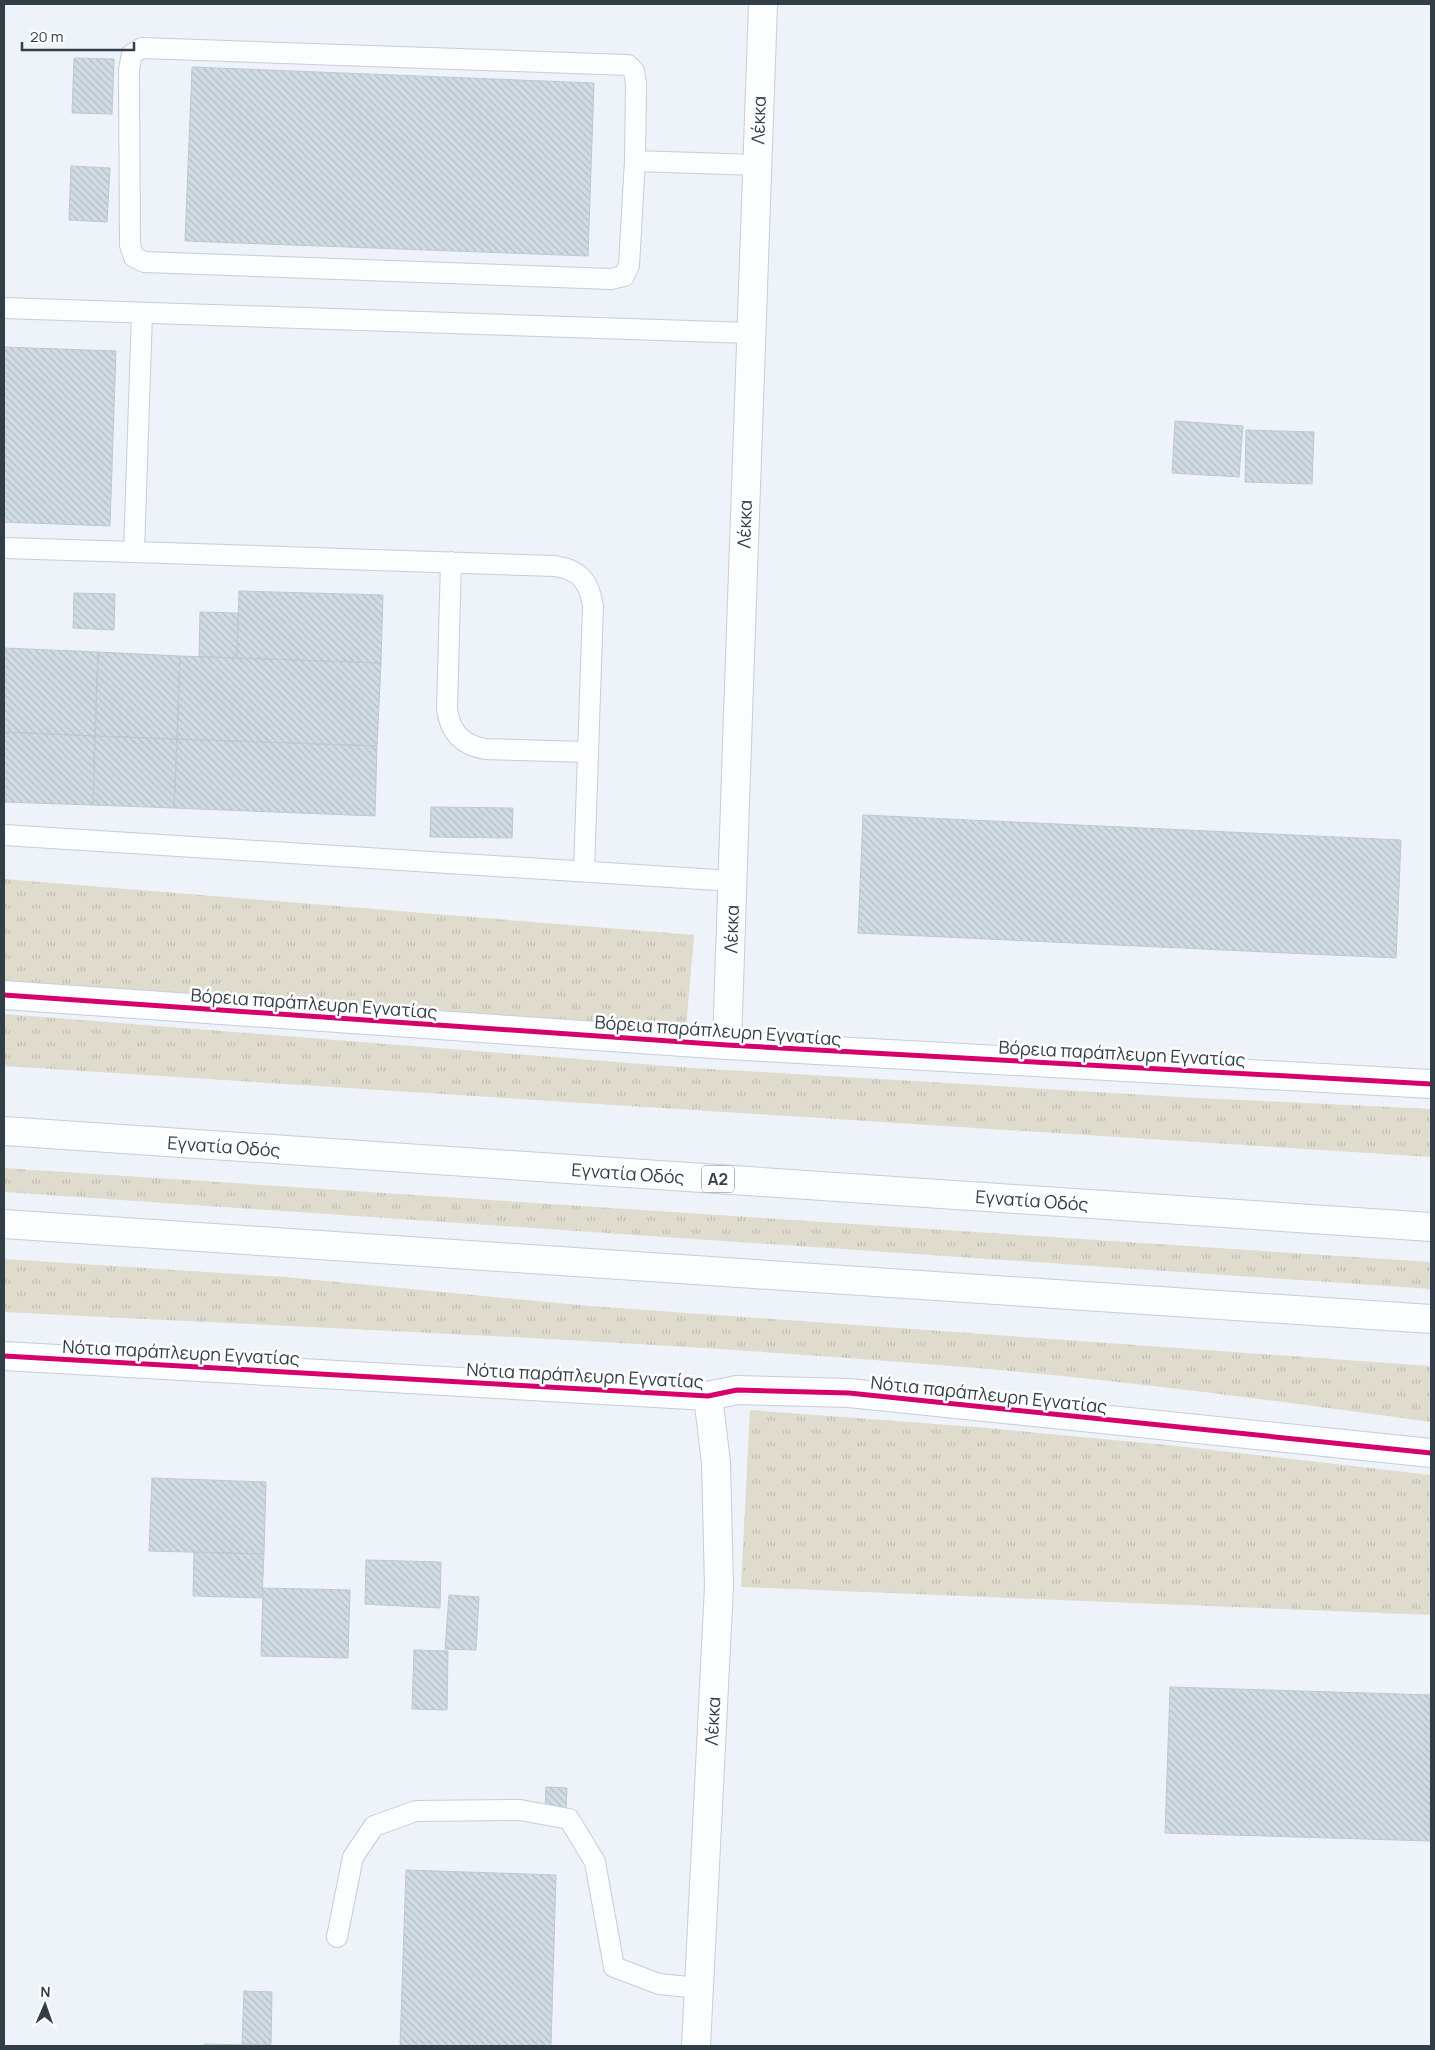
<svg xmlns="http://www.w3.org/2000/svg" width="1435" height="2050" font-family="Manrope,sans-serif">
<style>
.grass{fill:url(#grass-tufts)}
.building{fill:url(#building-back-hatch);stroke:#c0c8cf}
.lines{fill:none;stroke-linecap:round;stroke-linejoin:round}
.service-casing{stroke:#c6ced6;stroke-width:22}
.minor-casing{stroke:#c6ced6;stroke-width:30}
.tertiary-casing{stroke:#c6ced6;stroke-width:30}
.motorway-casing{stroke:#c6ced6;stroke-width:30}
.service{stroke:#fcfdfe;stroke-width:20}
.minor{stroke:#fcfdfe;stroke-width:28}
.tertiary{stroke:#fcfdfe;stroke-width:28}
.motorway{stroke:#fcfdfe;stroke-width:28}
.cycleway-casing{stroke:#fff;stroke-width:8}
.cycleway{stroke:#d6006c;stroke-width:5}
.labels{text-anchor:middle;dominant-baseline:central;stroke-width:5;stroke-linejoin:round;paint-order:stroke}
.shield{fill:#fff;stroke:#6f787e;stroke-width:1}
.shield-label{font-size:16px;font-weight:bold;fill:#313e47}
.street-label{font-size:18px;fill:#313e47;stroke:#fff}
</style>
<defs>
<pattern id="grass-tufts" width="24" height="20" patternUnits="userSpaceOnUse" patternTransform="scale(1.25)"><rect width="24" height="20" fill="#dfdcce"/><path d="M3 7l-1-3M5 7V3M7 7l1-3M15 17l-1-3M17 17v-4M19 17l1-3" fill="none" stroke="#c0beb2"/></pattern>
<pattern id="building-back-hatch" width="6" height="6" patternUnits="userSpaceOnUse" patternTransform="scale(1.25)"><rect width="6" height="6" fill="#d0dbe3"/><path d="M-1 5l2 2M0 0l6 6M5-1l2 2" fill="none" stroke="#b3bdc4"/></pattern>
</defs>
<rect width="100%" height="100%" fill="#edf3f9"/>
<path class="grass" d="M4,879L694,935L686,1029L4,981Z
M4,1014L693,1068L1180,1097L1431,1109V1157L4,1066Z
M4,1168L1431,1262V1289L4,1192Z
M4,1259L285,1277L590,1306L1431,1366V1422C1272,1400 1112,1379 952,1366C637,1340 320,1328 4,1312Z
M750,1410L976,1427L1177,1446L1431,1475V1615L741,1587Z"/>
<path class="building" d="M74,58L114,59L112,114L72,113Z
M192,67L594,83L588,256L185,241Z
M71,166L110,168L107,222L69,220Z
M4,347L116,351L110,526L4,522Z
M1175,421L1243,426L1239,477L1172,473Z
M1246,430L1314,432L1312,484L1245,482Z
M239,591L383,595L381,663L237,658Z
M74,593L115,594L114,630L73,628Z
M200,612L238,613L237,658L199,657Z
M4,648L98,652L95,736L4,732Z
M98,652L180,656L177,739L95,736Z
M180,656L381,663L377,746L177,739Z
M4,732L95,736L93,805L4,802Z
M95,736L177,739L174,808L93,805Z
M177,739L377,746L375,816L174,808Z
M431,807L513,808L512,838L430,837Z
M863,815L1401,840L1396,958L858,933Z
M152,1478L266,1482L264,1554L149,1551Z
M194,1552L264,1554L262,1598L193,1596Z
M366,1560L441,1562L440,1608L365,1604Z
M263,1588L350,1590L348,1658L261,1656Z
M449,1595L479,1597L476,1650L445,1649Z
M414,1650L448,1651L447,1710L412,1709Z
M1170,1687L1431,1695V1841L1165,1833Z
M546,1787L567,1788L566,1811L545,1810Z
M406,1870L556,1875L551,2046H400Z
M244,1991L272,1992L271,2045L242,2044Z
M204,2044L253,2045V2046H204Z"/>
<g class="lines">
<g class="service-casing">
<path id="service" d="M635,161L629,265L624,276L611,279L144,262L134,257L130,245L129,70L132,54L142,48L628,65L634,71L636,84L635,161L757,165
M4,308L750,333
M142,313L134,552L555,566C580,570 589,581 593,606L584,871
M4,548L134,552
M451,562L447,709C450,732 462,745 485,749L588,752
M4,835L733,881
M337,1937L353,1857L374,1826L416,1811L520,1810L569,1819L595,1862L614,1967L659,1984L698,1988"/>
</g>
<g class="minor-casing">
<path id="minor" d="M727,1045C739,698 749,351 763,4
M696,2046L719,1586L716,1463L708,1396"/>
</g>
<g class="tertiary-casing">
<path id="tertiary" d="M4,995L727,1045L1431,1084
M4,1356L708,1396L737,1390L849,1393L1431,1453"/>
</g>
<g class="motorway-casing">
<path id="motorway" d="M4,1131L1431,1227
M4,1224L1431,1319"/>
</g>
<use href="#service" class="service"/>
<use href="#minor" class="minor"/>
<use href="#tertiary" class="tertiary"/>
<use href="#motorway" class="motorway"/>
<g class="cycleway-casing">
<path id="cycleway" d="M4,995L727,1045L1431,1084
M4,1356L708,1396L737,1390L849,1393L1431,1453"/>
</g>
<use href="#cycleway" class="cycleway"/>
</g>
<g class="labels">
<rect class="shield" x="702" y="1165.5" width="32" height="27" rx="4"/>
<g class="shield-label">
<text x="718" y="1179">Α2</text>
</g>
<g class="street-label">
<text transform="translate(758 120) rotate(-88)">Λέκκα</text>
<text transform="translate(744 524) rotate(-88)">Λέκκα</text>
<text transform="translate(731 929) rotate(-88)">Λέκκα</text>
<text transform="translate(314 1003) rotate(4)">Βόρεια παράπλευρη Εγνατίας</text>
<text transform="translate(718 1030) rotate(4)">Βόρεια παράπλευρη Εγνατίας</text>
<text transform="translate(1122 1053) rotate(3)">Βόρεια παράπλευρη Εγνατίας</text>
<text transform="translate(224 1146) rotate(4)">Εγνατία Οδός</text>
<text transform="translate(628 1173) rotate(4)">Εγνατία Οδός</text>
<text transform="translate(1032 1200) rotate(4)">Εγνατία Οδός</text>
<text transform="translate(181 1352) rotate(3)">Νότια παράπλευρη Εγνατίας</text>
<text transform="translate(585 1375) rotate(3)">Νότια παράπλευρη Εγνατίας</text>
<text transform="translate(989 1394) rotate(6)">Νότια παράπλευρη Εγνατίας</text>
<text transform="translate(712 1721) rotate(-87)">Λέκκα</text>
</g>
</g>
<rect width="1435" height="2050" fill="none" stroke="#313e47" stroke-width="10"/>
<g transform="translate(45 2005) rotate(2)" stroke="#ffffff" stroke-width="4" paint-order="stroke">
<path d="M0-4L9 19L0 12L-9 19Z" fill="#313e47"/>
<text y="-8" font-size="14" font-weight="bold" text-anchor="middle" fill="#313e47">N</text>
</g>
<path d="M22 42v8h112v-8" fill="none" stroke="#313e47" stroke-width="2.5"/>
<text x="30" y="42" font-size="15" fill="#313e47" stroke="#ffffff" stroke-width="4" paint-order="stroke">20 m</text>
</svg>
